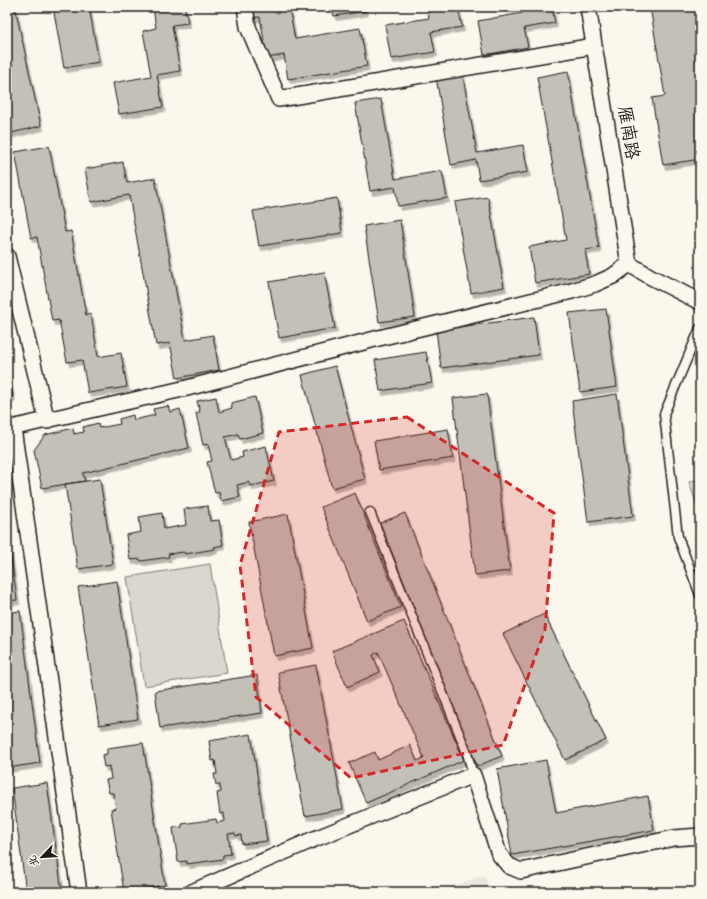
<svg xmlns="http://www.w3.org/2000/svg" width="707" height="899" font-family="'Indie Flower','LXGW WenKai TC',sans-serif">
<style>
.built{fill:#eae6dc}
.green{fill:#dad7ce;stroke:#7b7a75}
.building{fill:#c3c0b8;stroke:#1c1c1c;filter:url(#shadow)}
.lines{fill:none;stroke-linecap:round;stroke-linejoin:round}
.lane-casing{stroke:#1c1c1c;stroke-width:11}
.street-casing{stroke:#1c1c1c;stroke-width:18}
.lane{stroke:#fbf7ec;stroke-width:8}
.street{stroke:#fbf7ec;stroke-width:15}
.marked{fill:#d62828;fill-opacity:0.2;stroke:#d62828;stroke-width:3;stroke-dasharray:8 5;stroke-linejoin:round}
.labels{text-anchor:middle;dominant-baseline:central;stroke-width:4;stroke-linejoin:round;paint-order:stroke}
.street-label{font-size:18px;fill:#1c1c1c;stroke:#fbf7ec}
</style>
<defs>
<filter id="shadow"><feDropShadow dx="2.5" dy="4.5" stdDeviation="0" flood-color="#0004"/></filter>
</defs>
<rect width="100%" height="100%" fill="#fbf7ec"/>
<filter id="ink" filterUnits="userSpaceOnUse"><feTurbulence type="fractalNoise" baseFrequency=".025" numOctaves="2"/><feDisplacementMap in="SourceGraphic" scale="8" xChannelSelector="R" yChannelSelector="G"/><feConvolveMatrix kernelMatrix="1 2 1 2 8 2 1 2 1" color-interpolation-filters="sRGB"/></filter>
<g filter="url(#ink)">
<path class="built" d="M484,875L490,892H436Z"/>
<path class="green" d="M700,479V514L689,482Z
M210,564L227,673L144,686L127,577Z"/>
<path class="building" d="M7,7H15L41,126L7,134Z
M53,7H89L99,62L64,68Z
M153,7H185L188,23L172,25L180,71L157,75L163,107L119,114L113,83L151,76L143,31L156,28Z
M247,7H289L295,39L360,28L367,66L288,79L284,55L267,58L260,17L249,18Z
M332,7H365L366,11L334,16Z
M427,7H458L462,27L431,32L435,52L391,59L385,25L429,18Z
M520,7H552L555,23L524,28L528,47L484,55L478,21L522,13Z
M650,7H700V159L663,165L652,98L665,96Z
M568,71L599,248L585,250L589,274L535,283L529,247L566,240L537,77Z
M462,72L477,153L523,145L528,172L479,180L476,160L451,165L436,77Z
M381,99L395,179L442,171L447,198L398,206L395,187L370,191L355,103Z
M49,146L65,232L71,231L86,315L91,314L98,357L121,353L127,387L88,393L82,360L67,362L59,320L52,321L37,237L31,238L15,152Z
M123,162L127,183L155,178L185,340L213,335L219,370L177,378L170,343L156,345L129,195L91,202L85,169Z
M488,197L504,287L471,293L455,202Z
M337,198L342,233L259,246L253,211Z
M400,220L415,317L379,322L364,226Z
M324,272L335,328L279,338L269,282Z
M606,309L617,387L580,392L569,313Z
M534,317L539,355L441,368L436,330Z
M426,352L432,383L380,391L375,360Z
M335,366L365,479L332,488L302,375Z
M7,368L13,397L7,399Z
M487,394L510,571L475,575L453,398Z
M617,394L633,516L588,522L572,401Z
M216,397L219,412L232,408L231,403L255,397L263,433L240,439L238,434L225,437L231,460L243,457L242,452L266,446L274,481L250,486L249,482L237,485L240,497L221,501L219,492L215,493L207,462L212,461L208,444L203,445L196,413L200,412L197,401Z
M168,406L170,412L180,409L189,448L83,473L85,481L42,488L34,450L45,435L73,428L74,434L84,432L83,427L98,423L99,428L120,424L119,419L133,415L134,420L155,415L153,409Z
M448,429L453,458L379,470L374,441Z
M100,479L113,564L78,569L65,484Z
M355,493L401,607L367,621L321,507Z
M208,506L210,521L219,520L223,545L214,547L215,549L185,554L184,552L168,554L169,557L141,561L140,559L130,560L126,535L141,532L139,517L162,513L164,529L186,525L184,509Z
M405,513L502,756L477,766L380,523Z
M288,514L313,648L274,656L249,522Z
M7,527L17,600L7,601Z
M117,581L138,719L99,725L78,587Z
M20,611L40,763L7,768V613Z
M544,614L606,740L565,760L503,634Z
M404,621L464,760L366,803L349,763L375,752L378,760L410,745L417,761L424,758L378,652L373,655L380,672L347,687L332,651Z
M316,665L343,809L305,816L278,672Z
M257,675L262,713L160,728L155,691Z
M251,734L267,841L242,844L241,835L236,836L235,833L228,834L231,854L223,855V859L187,864V861L178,862L173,828L182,827V824L216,819L217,823L225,821L224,813L220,814L217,793L221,792L220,785H216L214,774H217L215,760L212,761L209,741Z
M143,743L165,885L124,892L111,809L116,808L113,793H109L106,780L111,779L109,766L104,767L102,755L107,754V748Z
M546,760L556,813L648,796L654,830L512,855L497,769Z
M47,783L62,892H26L12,788Z"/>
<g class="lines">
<g class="lane-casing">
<path id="lane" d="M700,328L664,414L678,537L700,595
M370,512L467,753L473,775"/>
</g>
<g class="street-casing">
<path id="street" d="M245,7L248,27L279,99L594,46
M588,7L629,264
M7,256L47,421
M629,264L651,277L700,302
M13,428L79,892
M7,429L187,388L379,338L572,291L595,284L613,276L629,264
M192,892L312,840L473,775L499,854L509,866L521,871L674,838L700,836"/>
</g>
<use href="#lane" class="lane"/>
<use href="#street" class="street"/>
</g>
</g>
<path class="marked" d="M407,417L554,513L545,630L503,745L351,778L256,697L240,565L279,432Z"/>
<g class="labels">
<g class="street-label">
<text transform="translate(627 133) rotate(81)">雁南路</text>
</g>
</g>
<rect width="707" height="899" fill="none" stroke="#fbf7ec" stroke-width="24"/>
<rect x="12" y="12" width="683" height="875" fill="none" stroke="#1c1c1c" stroke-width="1.5" filter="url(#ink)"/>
<g transform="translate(42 857) rotate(245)" stroke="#fbf7ec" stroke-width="3" paint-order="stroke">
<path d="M0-3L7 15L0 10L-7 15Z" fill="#1c1c1c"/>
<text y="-6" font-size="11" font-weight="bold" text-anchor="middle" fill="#1c1c1c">北</text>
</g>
</svg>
